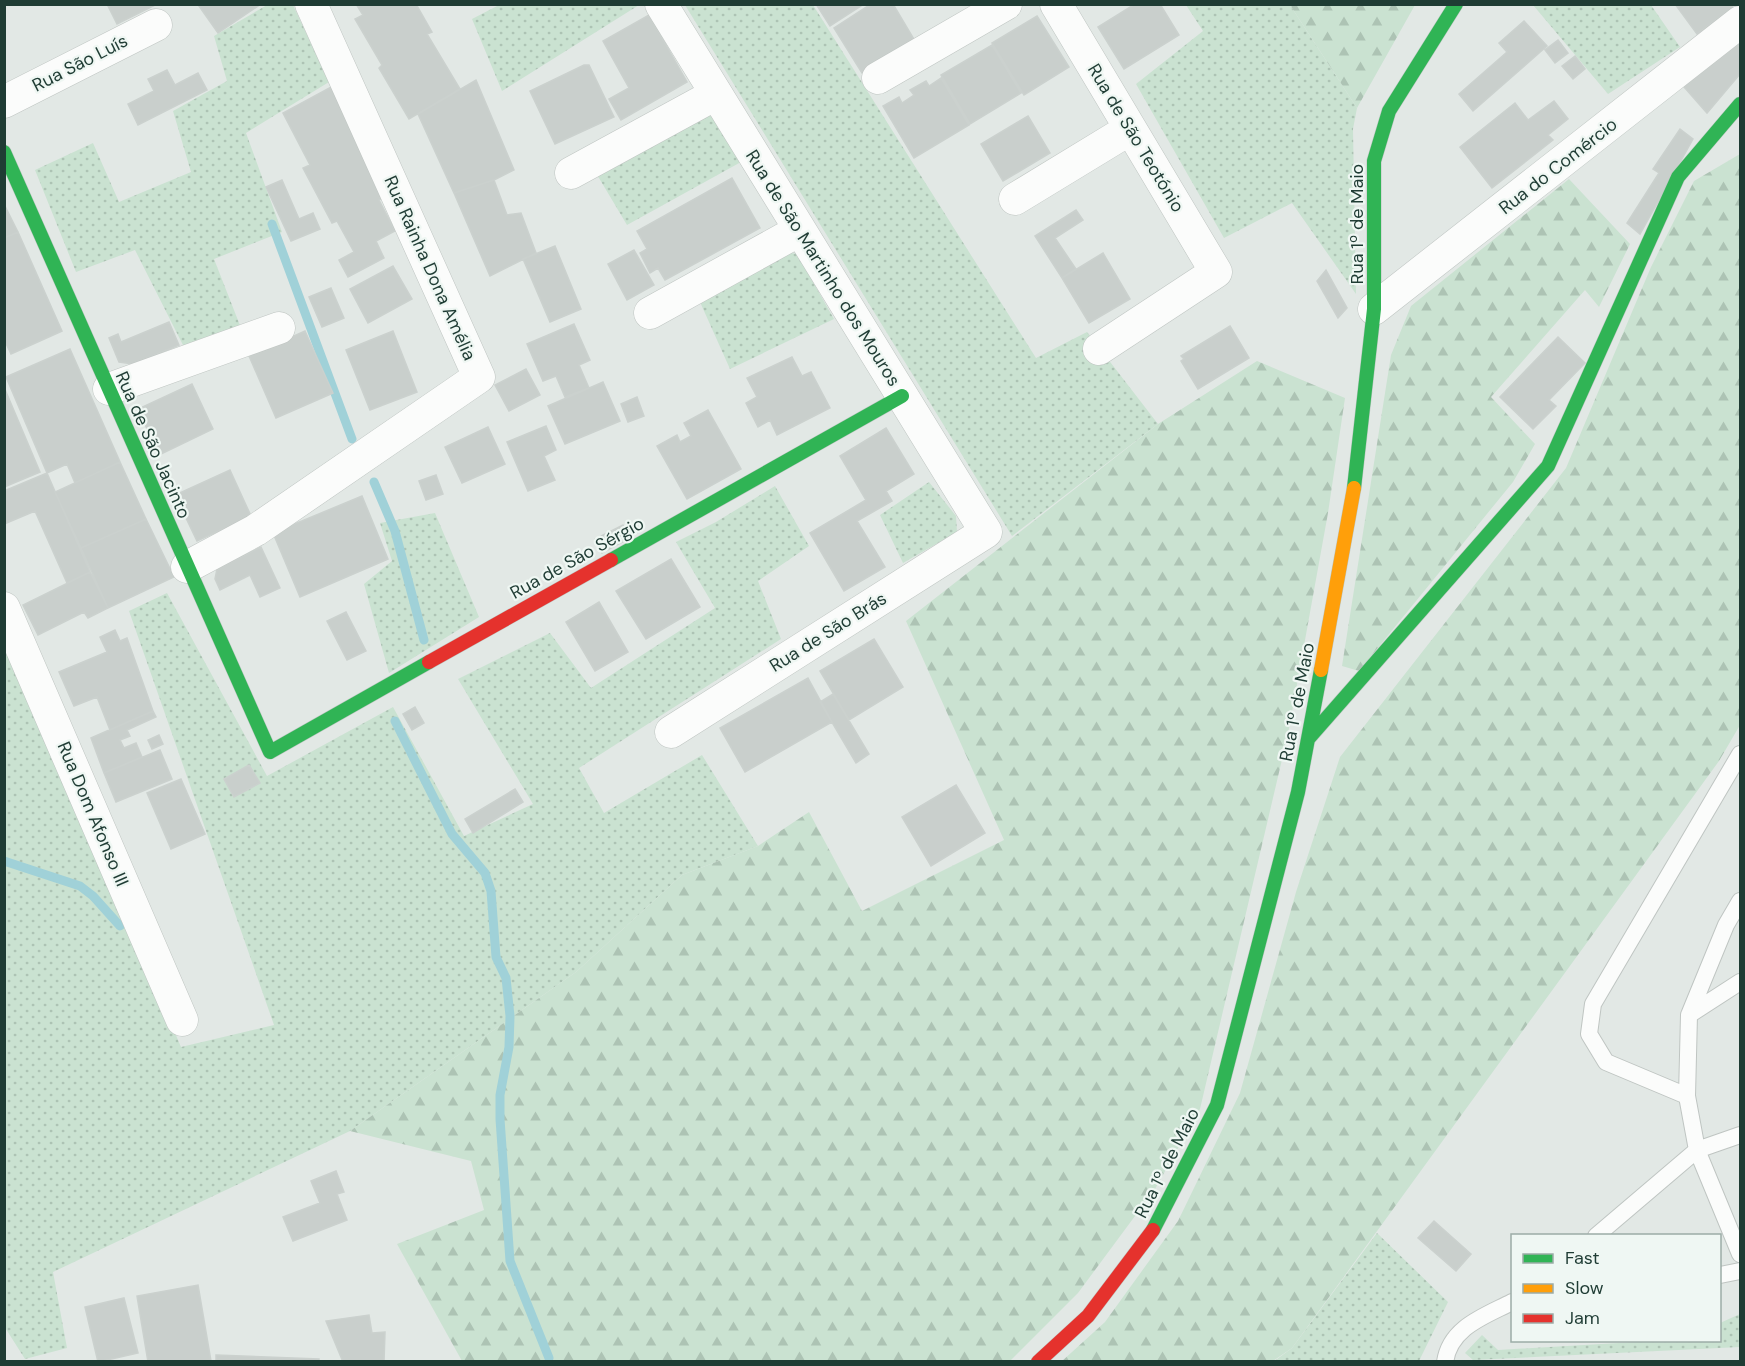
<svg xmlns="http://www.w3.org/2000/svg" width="1745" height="1366" font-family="'DM Sans',sans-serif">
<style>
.grass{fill:url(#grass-dots)}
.forest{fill:url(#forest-firs)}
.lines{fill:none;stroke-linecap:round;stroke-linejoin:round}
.stream{stroke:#a0d1d8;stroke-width:9}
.building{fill:#c9cfcc;stroke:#cbd1ce;stroke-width:1.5}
.lane-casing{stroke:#bfc5c2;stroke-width:18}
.street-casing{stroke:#bfc5c2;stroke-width:33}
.fast-casing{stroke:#bdc6c2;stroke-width:15}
.slow-casing{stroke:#bdc6c2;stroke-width:15}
.jam-casing{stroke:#bdc6c2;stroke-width:15}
.lane{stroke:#fbfcfb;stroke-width:16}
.street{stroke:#fbfcfb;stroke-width:32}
.fast{stroke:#30b455;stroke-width:14}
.slow{stroke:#ff9f0a;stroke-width:14}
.jam{stroke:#e5322d;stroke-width:14}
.labels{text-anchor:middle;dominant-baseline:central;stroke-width:4.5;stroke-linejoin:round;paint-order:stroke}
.street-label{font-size:18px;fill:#1f3c34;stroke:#eff7f3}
</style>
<defs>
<pattern id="grass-dots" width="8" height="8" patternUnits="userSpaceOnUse" patternTransform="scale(1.5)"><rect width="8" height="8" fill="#cae2d1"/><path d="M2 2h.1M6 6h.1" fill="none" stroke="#adc3b4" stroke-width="1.8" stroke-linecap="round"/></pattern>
<pattern id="forest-firs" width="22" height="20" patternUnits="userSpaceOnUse" patternTransform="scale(1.5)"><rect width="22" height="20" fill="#cae2d1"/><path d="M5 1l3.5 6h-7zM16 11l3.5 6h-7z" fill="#adc3b4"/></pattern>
</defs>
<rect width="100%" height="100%" fill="#e2e8e5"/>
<path class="grass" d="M267,5H293L329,82L246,133L282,232L214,259L241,328L187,353L135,250L76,272L35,170L93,143L119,202L191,172L173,111L227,81L214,36Z
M499,5V4L639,5L502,91L472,19Z
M685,5H813L1036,358L1087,332L1158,424L1012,536Z
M1186,5H1290L1357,108L1353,129L1356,294L1292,203L1224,238L1136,84L1203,31Z
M1533,5H1651L1680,47L1608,94Z
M709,107L741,162L627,225L596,173Z
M785,252L797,254L834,319L730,369L700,302Z
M929,482L956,516L957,532L903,563L880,515Z
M775,486L809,546L758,581L781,639L579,768L604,813L702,755L758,846L682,875L576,972L350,1131L53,1272L67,1348L25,1359L4,1326V635L181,1047L274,1025L129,611L167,593L267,776L393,707L464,836L533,804L458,679L550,633L591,688L715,608L676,542L716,522Z
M435,513L479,617L389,673L364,584L392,561L380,523Z
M1377,1233L1448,1302L1419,1361L1273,1362L1292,1348Z
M1740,1314V1347L1473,1360L1465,1353L1482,1335L1498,1350L1653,1341L1720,1340V1323Z"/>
<path class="forest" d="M1290,5H1415L1357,108Z
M1740,154V725L1719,761L1292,1348L1273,1361L1061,1362L1105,1322L1178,1221L1240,1093L1296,892L1340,757L1566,468L1651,267L1694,181Z
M1569,179L1630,244L1599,307L1585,290L1491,397L1535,444L1513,482L1359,671L1342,666L1391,355L1411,306Z
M1257,361L1345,398L1328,513L1288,734L1200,1109L1155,1189L1078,1293L1010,1361H462L397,1244L484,1210L471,1161L350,1131L576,972L682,875L758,846L809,812L862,911L1004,840L906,621L1158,424Z"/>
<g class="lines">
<path class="stream" d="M272,224L352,439
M374,482L395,531L424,640
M395,721L452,834L485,873L491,891L496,957L506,978L510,1016L509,1047L500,1095V1119L510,1261L549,1358
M4,861L80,886L93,896L120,926"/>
</g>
<path class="building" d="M107,4H157L117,24Z
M201,4H261L218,33L199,6Z
M356,4H416L432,32L427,34L460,89L409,119L379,68L382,65L355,19L363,15Z
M816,4H864L830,26Z
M871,4H893L915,41L862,73L834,28Z
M1135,4H1160L1179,35L1124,69L1098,27Z
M1675,4H1731L1733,7L1697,34Z
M649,15L687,82L621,120L609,99L629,88L603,41Z
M1037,16L1069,67L1024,95L992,43Z
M1524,21L1547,46L1473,111L1459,94L1507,52L1499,43Z
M1740,34V74L1707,113L1678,80Z
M1558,40L1568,53L1555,63L1545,50Z
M992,45L1021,93L970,124L941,75Z
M1575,56L1585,69L1573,79L1562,66Z
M584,65H589L614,117L555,144L530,91Z
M167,70L175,85L198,73L207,90L138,125L128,104L154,91L148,79Z
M941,78L969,125L914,158L883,106L899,97L902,103L914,95L910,90L926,81L929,86Z
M476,80L514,170L494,180L454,193L418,114Z
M333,86L388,195L379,200L395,231L376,241L384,258L348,277L339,260L354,252L337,221L332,223L303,168L310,165L283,113Z
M1554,101L1568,119L1548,135L1553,140L1492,188L1460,147L1515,103L1528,120Z
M1028,116L1050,153L1003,181L981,144Z
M1680,129L1693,139L1640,234L1627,223L1659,173L1653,169Z
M732,178L760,228L665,280L658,268L650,273L640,253L647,249L637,231Z
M282,180L299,219L313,213L320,229L291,241L266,187Z
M494,180L507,215L521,213L536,253L490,276L454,193Z
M4,204L18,232L4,238Z
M1076,210L1083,220L1055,238L1076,269L1062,278L1035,236Z
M18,232L62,331L11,354L4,339V238Z
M555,246L581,309L550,322L523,259Z
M634,250L654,285L627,300L608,264Z
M1103,253L1130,299L1089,323L1062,278Z
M393,266L412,299L368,323L350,289Z
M1326,270L1347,308L1338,318L1317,281Z
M331,288L344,318L322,327L309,297Z
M169,322L179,345L133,364L119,362L109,338L118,334L121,342Z
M574,324L590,360L579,365L589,388L565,397L556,376L543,381L527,344Z
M1230,326L1249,358L1198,389L1181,361L1184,359L1181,356Z
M305,331L333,393L276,418L249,356Z
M393,331L417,392L370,410L346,350Z
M1558,337L1585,363L1549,400L1556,406L1533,429L1500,397Z
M70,349L120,462L75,483L67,464L47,473L6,377Z
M792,357L802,376L811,372L830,408L777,435L770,420L758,427L746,403L757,397L747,378Z
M526,369L540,395L509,411L495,385Z
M603,382L620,421L565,444L548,406Z
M192,384L213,429L159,455L138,409Z
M4,387L40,472L4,487Z
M637,397L644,416L628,422L621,404Z
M708,410L741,469L687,499L657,446L677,435L680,442L691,436L684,423Z
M546,426L556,450L544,456L555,480L528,491L507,442Z
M488,427L505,464L462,483L445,447Z
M886,428L914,474L886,491L892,501L857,521L885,567L844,591L810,533L866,500L840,456Z
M120,462L146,519L81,548L55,492Z
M230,470L251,516L197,541L175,495Z
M47,473L90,572L67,583L35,511L4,524V491Z
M436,475L443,494L426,500L419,481Z
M362,496L388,559L300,597L273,533Z
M146,519L174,577L108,608L81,548Z
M623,525L630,538L602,553L595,539Z
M261,547L280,588L260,597L250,575L220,590L215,579L217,569Z
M671,559L700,607L646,639L616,591Z
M90,572L108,608L88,618L84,612L38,635L23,605Z
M599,602L628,652L595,671L566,622Z
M346,612L366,651L347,660L327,621Z
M115,630L120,641L127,638L153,711L110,730L97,697L74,706L59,672L107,652L100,637Z
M874,639L903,687L849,720L820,671Z
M808,678L832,722L745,772L720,728Z
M833,694L869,754L856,763L820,702Z
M415,707L424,723L412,730L403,714Z
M153,711L156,717L127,730L130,736L120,740L124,748L136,743L142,757L104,773L91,738Z
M159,735L163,744L152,749L148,740Z
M160,750L172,779L116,802L104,773Z
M249,765L260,783L234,797L224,779Z
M181,779L205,834L171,849L147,793Z
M956,785L985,833L931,866L902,817Z
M515,789L523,802L473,833L465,819Z
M336,1171L344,1192L337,1194L347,1220L293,1241L283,1217L320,1203L311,1181Z
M1434,1221L1471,1254L1456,1271L1418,1238Z
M198,1285L211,1361L148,1362L137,1296Z
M124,1298L138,1353L98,1362L85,1307Z
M369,1315L372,1333L385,1332L384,1362H343L326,1321Z
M216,1355L319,1359V1362H216Z"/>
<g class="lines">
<g class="lane-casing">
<path id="lane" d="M1740,982L1689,1015L1687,1096L1697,1150L1740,1135
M1689,1015L1726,925L1740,901
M1687,1096L1606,1062L1589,1034L1593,1004L1740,754
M1596,1236L1697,1150L1740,1254
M1720,1275L1740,1271
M1445,1362C1450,1327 1485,1316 1512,1302"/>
</g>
<g class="street-casing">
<path id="street" d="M661,4L986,532L671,732
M1056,4L1216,272L1099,349
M878,78L1006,4
M4,102L156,25
M571,173L716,94
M1015,199L1130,129
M1374,309L1740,22
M650,313L800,230
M109,389L279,328
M187,567L256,530L479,377L311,4
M4,608L182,1020"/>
</g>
<g class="fast-casing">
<path id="fast" d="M4,152L270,752L429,662
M1354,488L1374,309V161L1389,111L1456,4
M611,560L902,396
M1309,738L1548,466L1678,177L1740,104
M1153,1230L1217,1105L1298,792L1321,670"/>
</g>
<g class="slow-casing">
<path id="slow" d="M1321,670L1354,488"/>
</g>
<g class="jam-casing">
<path id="jam" d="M429,662L611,560
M1038,1362L1088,1316L1153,1230"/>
</g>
<use href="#lane" class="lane"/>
<use href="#street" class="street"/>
<use href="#fast" class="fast"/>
<use href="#slow" class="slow"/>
<use href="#jam" class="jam"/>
</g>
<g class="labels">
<g class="street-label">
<text transform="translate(80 63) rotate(-27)">Rua São Luís</text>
<text transform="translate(1136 138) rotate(59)">Rua de São Teotónio</text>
<text transform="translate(1558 166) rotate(-38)">Rua do Comércio</text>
<text transform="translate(1357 224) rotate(-90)">Rua 1º de Maio</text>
<text transform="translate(430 268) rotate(66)">Rua Rainha Dona Amélia</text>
<text transform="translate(823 268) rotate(58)">Rua de São Martinho dos Mouros</text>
<text transform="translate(153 445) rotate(66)">Rua de São Jacinto</text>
<text transform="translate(577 558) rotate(-29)">Rua de São Sérgio</text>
<text transform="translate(828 632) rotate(-32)">Rua de São Brás</text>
<text transform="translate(1297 702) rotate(-79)">Rua 1º de Maio</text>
<text transform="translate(93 814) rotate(67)">Rua Dom Afonso III</text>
<text transform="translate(1167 1163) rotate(-63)">Rua 1º de Maio</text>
</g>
</g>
<rect width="1745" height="1366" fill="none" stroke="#1f3c34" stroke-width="12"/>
<rect x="1511" y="1234" width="210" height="108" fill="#eff7f3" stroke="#9caca7" stroke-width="1.5"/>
<rect x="1523" y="1254" width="30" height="9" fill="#30b455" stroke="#9caca7" stroke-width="1.5"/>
<text x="1565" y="1264" font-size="18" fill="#1f3c34">Fast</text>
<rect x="1523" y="1284" width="30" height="9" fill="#ff9f0a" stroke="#9caca7" stroke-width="1.5"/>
<text x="1565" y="1294" font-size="18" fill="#1f3c34">Slow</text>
<rect x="1523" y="1314" width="30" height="9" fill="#e5322d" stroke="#9caca7" stroke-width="1.5"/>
<text x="1565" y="1324" font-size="18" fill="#1f3c34">Jam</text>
</svg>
